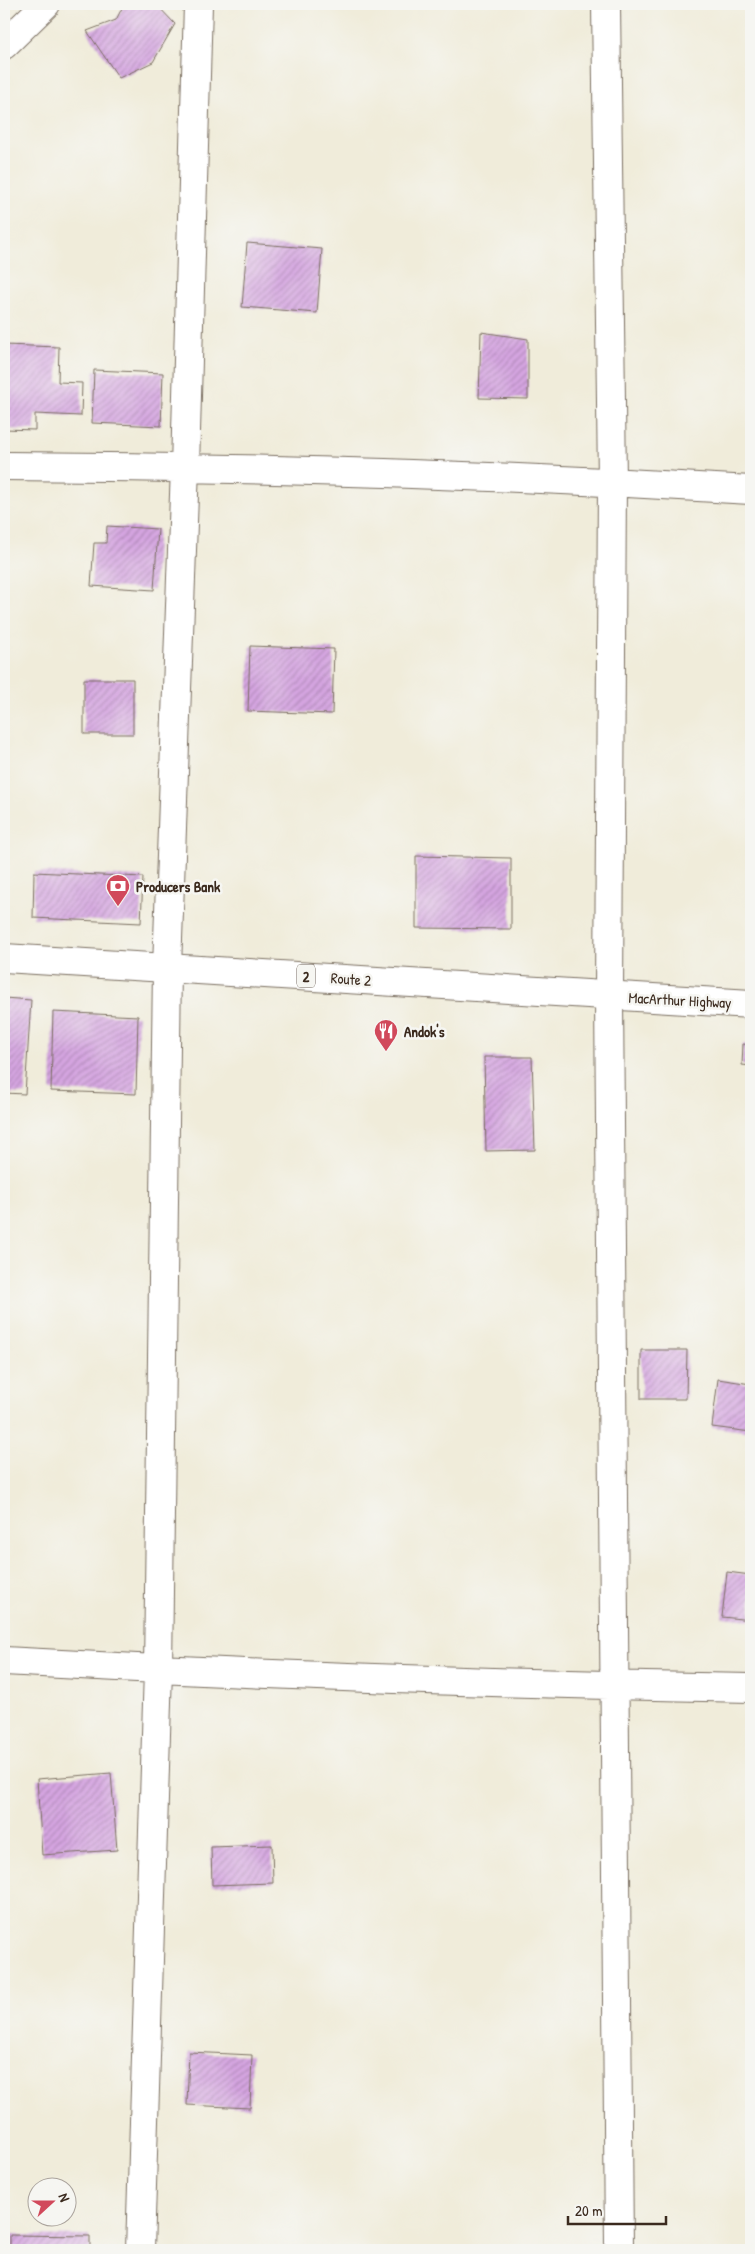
<svg xmlns="http://www.w3.org/2000/svg" width="755" height="2254" font-family="'Patrick Hand',sans-serif">
<style>
.building{fill:url(#building-hatch)}
.lines{fill:none;stroke-linecap:round;stroke-linejoin:round}
.minor-casing{stroke:#7a6e60;stroke-width:30}
.secondary-casing{stroke:#7a6e60;stroke-width:30}
.trunk-casing{stroke:#7a6e60;stroke-width:30}
.minor{stroke:#fff;stroke-width:28}
.secondary{stroke:#fff;stroke-width:28}
.trunk{stroke:#fff;stroke-width:28}
.labels{text-anchor:middle;dominant-baseline:central;stroke-width:5;stroke-linejoin:round;paint-order:stroke}
.shield{fill:#f6f6f2;stroke:#73675e;stroke-width:1}
.shield-label{font-size:14px;font-weight:bold;fill:#3b2a1e}
.poi-label{font-size:15px;font-weight:bold;fill:#3b2a1e;stroke:#f6f6f2;text-anchor:start}
.street-label{font-size:15px;fill:#3b2a1e;stroke:#f6f6f2}
</style>
<defs>
<pattern id="building-hatch" width="6" height="6" patternUnits="userSpaceOnUse" patternTransform="scale(1.25)"><rect width="6" height="6" fill="#d5a5e1"/><path d="M-1 1l2-2M0 6l6-6M5 7l2-2" fill="none" stroke="#ae87b6"/></pattern>
</defs>
<rect width="100%" height="100%" fill="#f6f6f2"/>
<filter id="ink" filterUnits="userSpaceOnUse"><feTurbulence type="fractalNoise" baseFrequency=".02" numOctaves="2"/><feDisplacementMap in="SourceGraphic" scale="10" xChannelSelector="R" yChannelSelector="G"/><feConvolveMatrix kernelMatrix="1 2 1 2 8 2 1 2 1" color-interpolation-filters="sRGB"/></filter>
<filter id="wash" filterUnits="userSpaceOnUse"><feTurbulence type="fractalNoise" baseFrequency=".0096" numOctaves="4" result="noise"/><feDisplacementMap in="SourceGraphic" scale="20" xChannelSelector="R" yChannelSelector="G"/><feGaussianBlur stdDeviation="1.12" result="paint"/><feColorMatrix in="noise" values="0 0 0 0 0 0 0 0 0 0 0 0 0 0 0 0 0 1.4 0 .05"/><feComposite in="paint" operator="in"/></filter>
<g filter="url(#wash)">
<rect width="100%" height="100%" fill="#f0ecda"/>
<g id="blocks">
<path class="building" d="M124,4H156L175,24L153,62L119,78L87,31L116,20Z
M247,243L322,249L317,313L242,307Z
M481,332L528,339V399L479,398Z
M4,345L59,347L58,382L82,383L81,416L35,414V430L4,429Z
M94,370L163,373L161,426L92,423Z
M107,526L158,529L154,590L91,586L94,543H106Z
M250,646L334,649L332,714L248,711Z
M84,679H133V734H84Z
M416,856L511,858V929L416,928Z
M34,872L143,877L141,923L33,918Z
M4,998L31,1000L25,1094L4,1093Z
M53,1012L138,1016L136,1094L51,1091Z
M743,1044L751,1045V1066L742,1065Z
M484,1057H532L535,1150L486,1151Z
M641,1350H687L686,1399H641Z
M718,1379L751,1384V1432L712,1427Z
M727,1572L751,1575V1620L722,1617Z
M111,1773L117,1850L42,1855L37,1779Z
M272,1845L273,1883L212,1885L211,1847Z
M189,2052L252,2055L250,2108L187,2105Z
M10,2235L90,2236V2250H10Z"/>
</g>
</g>
<g filter="url(#ink)">
<use href="#blocks" fill-opacity="0" stroke="#7a6e60" stroke-width="1"/>
<g class="lines">
<g class="minor-casing">
<path id="minor" d="M606,4L612,481L609,996L619,2250
M4,466C253,467 502,475 751,490
M4,1661C253,1675 502,1684 751,1688
M140,2250L158,1670L167,967L185,467L198,4"/>
</g>
<g class="secondary-casing">
<path id="secondary" d="M4,45L46,4"/>
</g>
<g class="trunk-casing">
<path id="trunk" d="M4,958L751,1004"/>
</g>
<use href="#minor" class="minor"/>
<use href="#secondary" class="secondary"/>
<use href="#trunk" class="trunk"/>
</g>
</g>
<defs>
<g id="bank-pin" transform="scale(1.25)"><path d="M0 17L-7.5 6A9.5 9.5 0 1 1 7.5 6Z" fill="#d1495b" stroke="#f6f6f2"/><path d="M-6-4H6V4H-6ZM0-2.3a2.3 2.3 0 1 0 0 4.6a2.3 2.3 0 1 0 0-4.6Z" fill="#fff"/></g>
<g id="restaurant-pin" transform="scale(1.25)"><path d="M0 17L-7.5 6A9.5 9.5 0 1 1 7.5 6Z" fill="#d1495b" stroke="#f6f6f2"/><path d="M-5-6h1v4h1v-4h1v4h1v-4h1v5L-1.5 .5V6h-2V.5L-5-1ZM5-6V6H3V1.5H1.5Q1.5-4 5-6Z" fill="#fff"/></g>
</defs>
<g fill-rule="evenodd">
<use href="#bank-pin" x="118" y="886"/>
<use href="#restaurant-pin" x="386" y="1031"/>
</g>
<g class="labels">
<rect class="shield" x="297" y="964.5" width="18" height="23" rx="4"/>
<g class="shield-label">
<text x="306" y="976">2</text>
</g>
<g class="poi-label">
<text x="136" y="886">Producers Bank</text>
<text x="404" y="1031">Andok's</text>
</g>
<g class="street-label">
<text transform="translate(351 979) rotate(4)">Route 2</text>
<text transform="translate(680 1000) rotate(3)">MacArthur Highway</text>
</g>
</g>
<rect width="755" height="2254" fill="none" stroke="#f6f6f2" stroke-width="20"/>
<g transform="translate(52 2202) rotate(69)"><circle r="24" fill="#f6f6f2" stroke="#aba49d"/>
<path d="M0-4L9 19L0 12L-9 19Z" fill="#d1495b"/>
<text y="-8" font-size="14" font-weight="bold" text-anchor="middle" fill="#3b2a1e">N</text>
</g>
<path d="M568 2216v8h98v-8" fill="none" stroke="#3b2a1e" stroke-width="2.5"/>
<text x="575" y="2216" font-size="15" fill="#3b2a1e" stroke="#f6f6f2" stroke-width="4" paint-order="stroke">20 m</text>
</svg>
